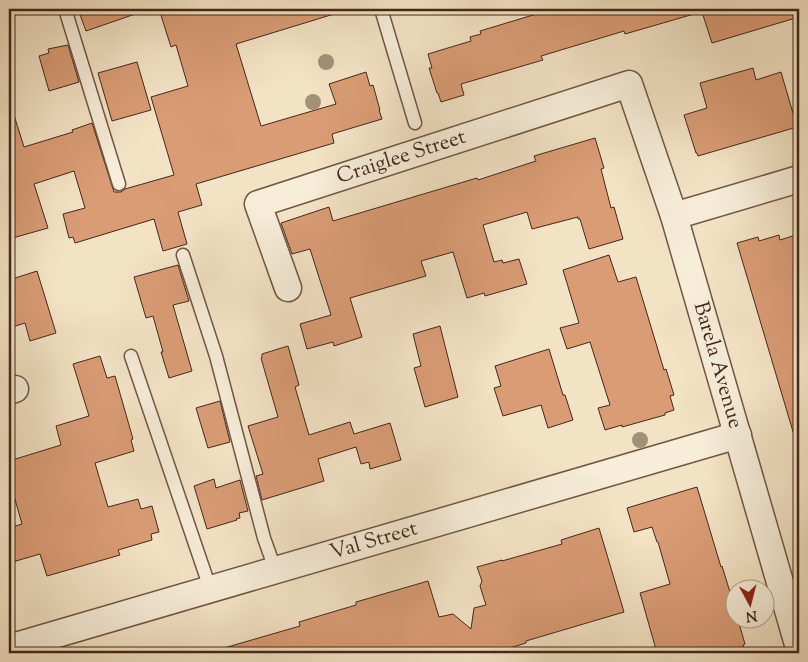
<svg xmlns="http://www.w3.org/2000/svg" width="808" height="662" font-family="'Sorts Mill Goudy',serif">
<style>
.building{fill:#d99c75;stroke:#44271a}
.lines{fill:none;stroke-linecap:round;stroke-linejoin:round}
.lane-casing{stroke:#705645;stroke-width:15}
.street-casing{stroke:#705645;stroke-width:29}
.lane{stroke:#f7edd9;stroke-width:12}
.street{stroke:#f7edd9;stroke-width:26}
.tree{fill:#a29179}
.labels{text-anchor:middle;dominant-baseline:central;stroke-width:5;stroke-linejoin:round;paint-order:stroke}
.street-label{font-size:21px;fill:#44271a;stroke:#f7edd9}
</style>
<rect width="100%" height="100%" fill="#f3e3c5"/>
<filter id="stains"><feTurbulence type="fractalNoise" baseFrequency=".004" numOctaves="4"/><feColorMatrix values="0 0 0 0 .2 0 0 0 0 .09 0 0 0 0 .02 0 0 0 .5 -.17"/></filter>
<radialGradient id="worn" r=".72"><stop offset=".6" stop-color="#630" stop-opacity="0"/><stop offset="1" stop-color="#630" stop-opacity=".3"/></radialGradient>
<path class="building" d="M78,9H141V12L86,31Z
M159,9H333L334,14L236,44L261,126L336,104L329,84L366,72L370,86L373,85L380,110H379L382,119L332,134L334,143L196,184L202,205L178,212L187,244L163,251L154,219L75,243L73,237L69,238L63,214L85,208L74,171L34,184L48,228L9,239V112H13L24,147L73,132L72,130L92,123L114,192H121L125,189L174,175L151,97L188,86L176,45L171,47Z
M553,9H693L694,14L625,34L624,31L541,56L543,60L461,84L464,95L441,102L438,93H437L429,68H432L428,54L471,41L470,37L481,34L480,31Z
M701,9H799V17L712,43Z
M68,45L79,82L49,91L39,56L49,53L48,49Z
M137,62L151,110L112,121L98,73Z
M753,68L756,80L781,72L797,127L698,156L697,153H696L684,115L707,108L700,83Z
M595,138L604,168L601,169L611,208L614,207L623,239L589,249L580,219H578V217L532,229L527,212L483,225L494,262L502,260L503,263L519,259L527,284L485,296L484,293L467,298L453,252L421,261L426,276L350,298L362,337L334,346L333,342L307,349L300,324L331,315L310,249L292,254L281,223L329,207L333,221L477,178L478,180L536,161L534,156Z
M799,234V434L794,435L737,243L758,237L759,241L779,235L780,240Z
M609,255L618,282L636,277L664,370L666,369L674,395L670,396L674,410L665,413V415L622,427V425L605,430L598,408L610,405L590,342L567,349L560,328L579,323L563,270Z
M178,265L189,301L173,305L192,371L169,378L161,352H163L153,316L146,318L134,277Z
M37,271L56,333L30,341L25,323L9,328V280Z
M440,326L458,397L425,407L414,368L421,366L413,334Z
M288,346L299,385L295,387L309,435L350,422L354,434L390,423L401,460L370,469L369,462L361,464L356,447L318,459L324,481L262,500L256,476L263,474L248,426L278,417L261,358L262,357V354Z
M549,349L563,395H565L573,420L548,428L541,405L503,416L494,388L501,386L495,366Z
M100,356L107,378L115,376L133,439L131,440L134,451L95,463L108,507L138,499L141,509L152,506L159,532L151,534L152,540L118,550L120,555L47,576L40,554L9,563V528L22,524L9,478V461L61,445L56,426L89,416L73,364Z
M220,401L230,442L208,448L196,408Z
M214,479L216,488L240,480L248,511L239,513L240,518L236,519L237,520L207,529L194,486Z
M697,487L721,567L722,566L733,602L736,611V620H738L745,644L743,645L746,653H657L640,593L670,584L658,542H657L652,527L634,532L627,508Z
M599,528L624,612L526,641V643L500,651L502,653H225L224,648L300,626L299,622L356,605V602L428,581L439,617L453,614L471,629L474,608L486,605L480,586L482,581L477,567L502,560V561L562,544L561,540Z"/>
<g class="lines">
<g class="lane-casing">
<path id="lane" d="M65,9L119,184
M381,9L415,123
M183,255L216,356L264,538L275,569
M131,356L210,588"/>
</g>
<g class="street-casing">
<g id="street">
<path d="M674,216L799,179"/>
<path id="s1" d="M288,288L258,204L629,84L674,216L799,648"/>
<path d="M9,391L15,389"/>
<path id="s2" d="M9,648L738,435"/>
</g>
</g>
<use href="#lane" class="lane"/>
<use href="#street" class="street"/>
</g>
<g class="tree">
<circle cx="326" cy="62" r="8"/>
<circle cx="313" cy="102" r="8"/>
<circle cx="640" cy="440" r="8"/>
</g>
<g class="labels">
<g class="street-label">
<text stroke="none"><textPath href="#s1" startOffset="240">Craiglee Street</textPath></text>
<text stroke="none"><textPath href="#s1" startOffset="774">Barela Avenue</textPath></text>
<text stroke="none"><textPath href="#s2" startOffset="380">Val Street</textPath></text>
</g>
</g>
<rect width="808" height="662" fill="none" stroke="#f3e3c5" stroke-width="30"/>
<rect x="10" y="10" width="788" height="642" fill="none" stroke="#44271a" stroke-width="2.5"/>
<rect x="15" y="15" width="778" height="632" fill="none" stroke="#44271a"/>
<g transform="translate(750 604) rotate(173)"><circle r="24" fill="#f7edd9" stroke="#af9e8d"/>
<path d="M0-4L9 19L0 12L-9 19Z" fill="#8f2418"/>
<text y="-8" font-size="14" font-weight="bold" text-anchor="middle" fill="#44271a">N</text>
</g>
<rect width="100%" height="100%" filter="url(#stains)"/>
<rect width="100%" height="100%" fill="url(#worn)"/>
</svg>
